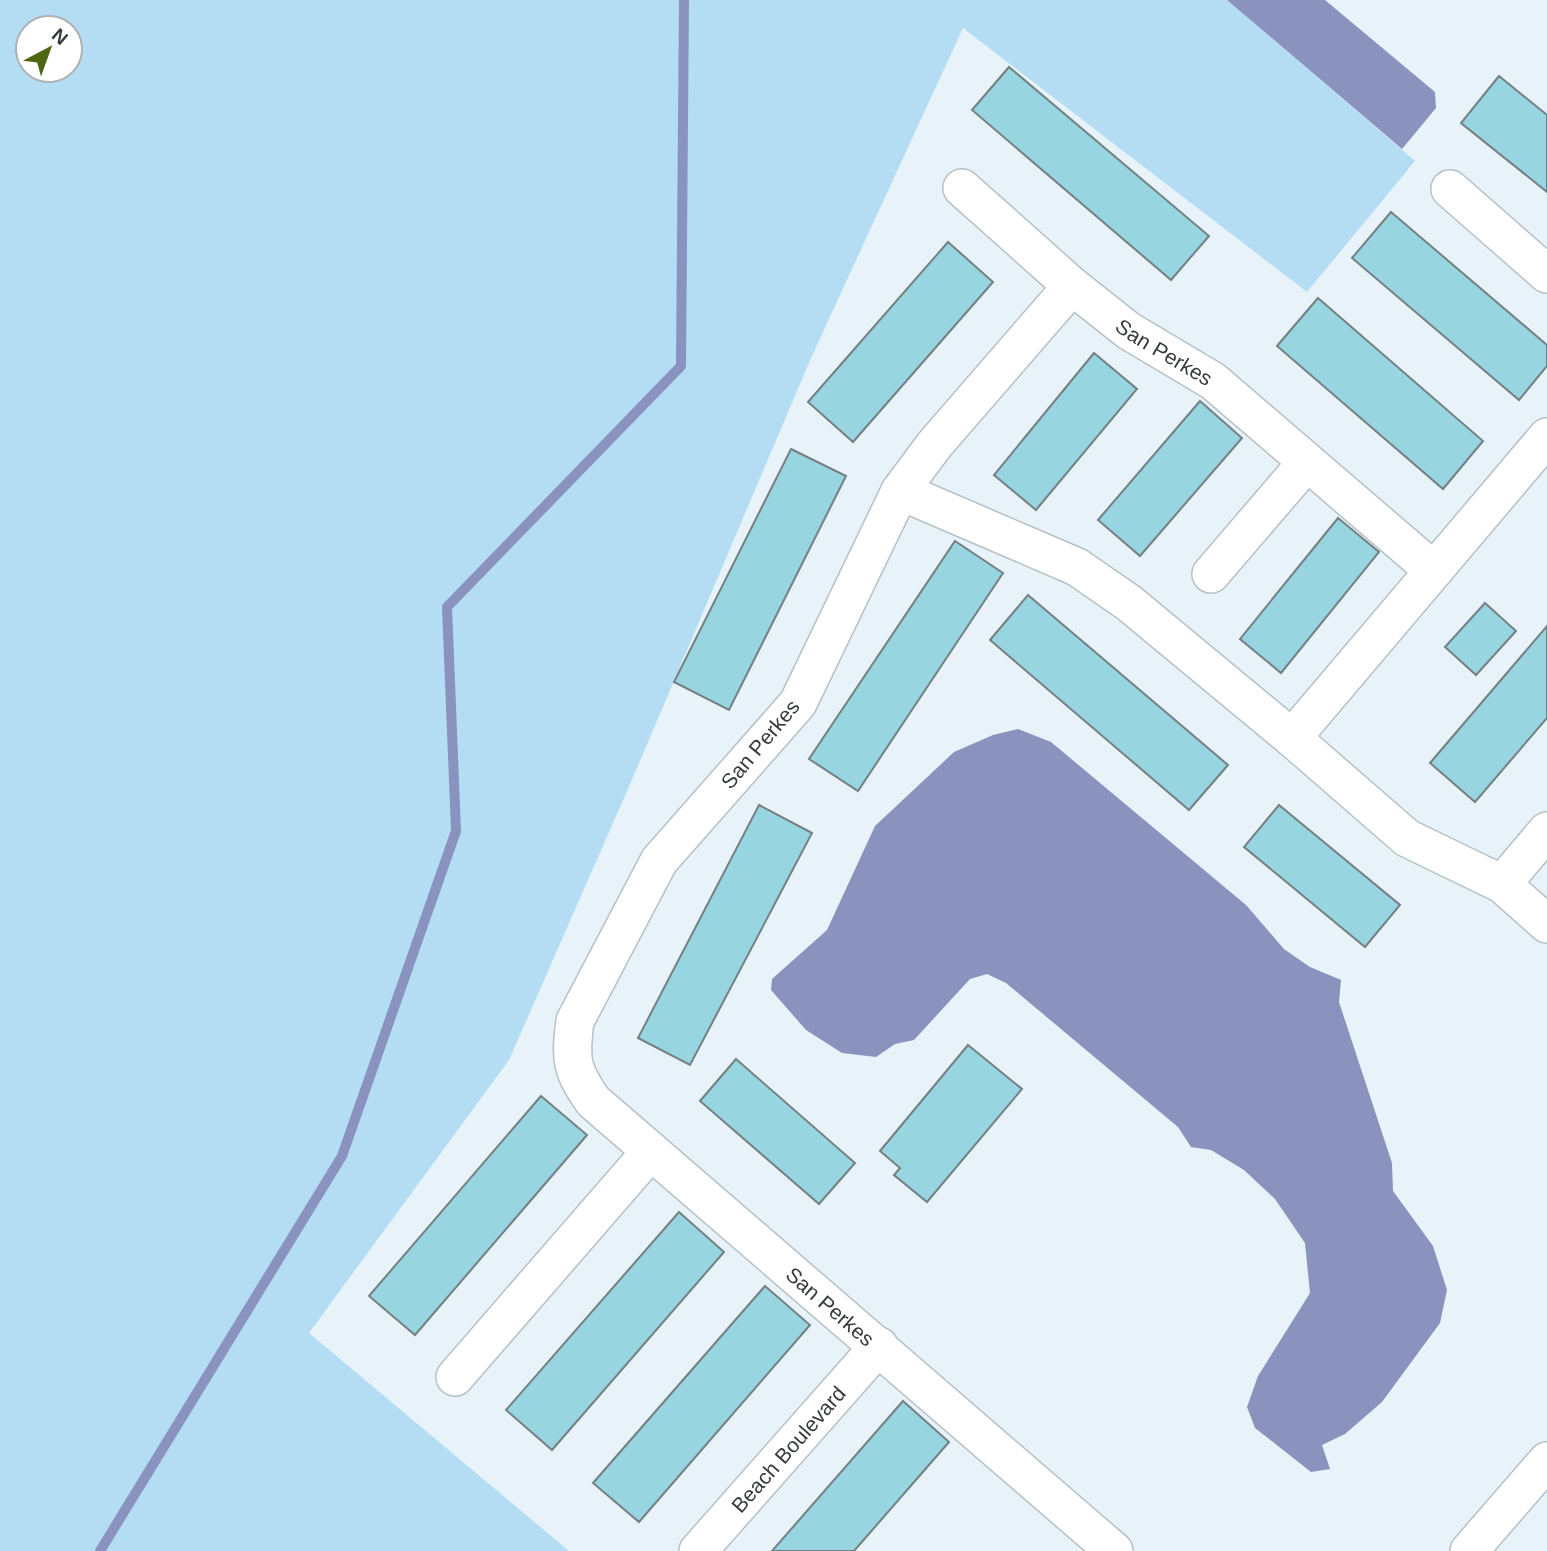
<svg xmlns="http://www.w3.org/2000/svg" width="1547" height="1551" font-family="Arial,sans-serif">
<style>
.green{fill:#b4ddf3;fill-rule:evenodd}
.water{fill:#8993be}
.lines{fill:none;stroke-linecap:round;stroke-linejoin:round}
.stream{stroke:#8993be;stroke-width:10}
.building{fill:#97d5e1;stroke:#748083;stroke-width:2}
.minor-casing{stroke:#b6c1c7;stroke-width:40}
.minor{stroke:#fff;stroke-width:37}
.labels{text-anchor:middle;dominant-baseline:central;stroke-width:7;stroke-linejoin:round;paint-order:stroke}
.street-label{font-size:21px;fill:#363b3d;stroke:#fff}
</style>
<rect width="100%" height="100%" fill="#e7f3f9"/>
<path class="green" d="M0,0H1227L1415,161L1307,292L963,28L811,358L631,782L509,1060L309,1333L569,1551H0ZM28,28H70V70H28Z"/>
<path class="water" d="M1227,0H1325L1435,92L1436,108L1402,149Z
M1018,729L1051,742L1246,905L1284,949L1310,967L1341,980L1339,1002L1392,1163L1393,1191L1433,1246L1447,1290L1440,1323L1382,1402L1345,1434L1322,1445L1330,1469L1311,1472L1255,1428L1247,1407L1258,1376L1310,1293L1305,1243L1275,1199L1244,1170L1211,1150L1191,1147L1178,1127L1006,983L987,974L970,979L914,1040L895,1044L876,1057L842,1053L806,1030L771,990L772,979L827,930L875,826L954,752L993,735Z"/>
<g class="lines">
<path class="stream" d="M100,1551L342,1156L456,831L447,607L681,366L684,0"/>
</g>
<path class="building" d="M1009,67L1209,236L1171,280L972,110Z
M1499,76L1547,115V192L1461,123Z
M1391,212L1547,345V366L1519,400L1352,258Z
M948,242L993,282L853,442L808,402Z
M1318,298L1483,441L1443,489L1277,346Z
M1094,353L1137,389L1036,510L994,475Z
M1200,401L1242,438L1140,556L1098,520Z
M791,449L846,476L729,710L674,682Z
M1338,518L1379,552L1281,673L1240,639Z
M955,541L1003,573L858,791L809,759Z
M1028,595L1228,765L1189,810L990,640Z
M1485,603L1516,631L1476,675L1445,647Z
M1547,626V718L1475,802L1430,763Z
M759,805L812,833L690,1065L638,1038Z
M1279,805L1400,905L1365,947L1244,847Z
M968,1045L1022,1089L927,1202L894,1175L900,1168L880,1151Z
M736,1059L855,1163L819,1204L700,1101Z
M541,1096L587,1135L415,1335L369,1296Z
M679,1212L724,1252L552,1450L506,1410Z
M765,1286L810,1325L639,1522L593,1483Z
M903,1401L949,1442L854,1551H772Z"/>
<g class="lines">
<g class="minor-casing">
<g id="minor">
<path id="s1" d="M962,188L1072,286L1129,331L1213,381L1433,570"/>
<path d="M1450,189L1547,274"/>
<path id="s2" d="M1072,286L935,444L900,491L798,703L659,861L575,1021C570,1060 571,1069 593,1101L1114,1551"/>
<path d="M900,491L1077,567L1129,603L1292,738L1407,838L1502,884L1547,924"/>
<path d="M1211,574L1307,462"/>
<path d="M1292,738L1547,437"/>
<path d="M1502,884L1547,831"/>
<path d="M455,1377L651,1151"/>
<path id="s3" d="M698,1551L879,1346"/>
<path d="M1469,1551L1547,1461"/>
</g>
</g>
<use href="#minor" class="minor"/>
</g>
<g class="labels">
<g class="street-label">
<text stroke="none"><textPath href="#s1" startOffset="261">San Perkes</textPath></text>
<text transform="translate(760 744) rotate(-50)">San Perkes</text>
<text stroke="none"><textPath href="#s2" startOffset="1293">San Perkes</textPath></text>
<text stroke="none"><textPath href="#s3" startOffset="136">Beach Boulevard</textPath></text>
</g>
</g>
<g transform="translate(49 49) rotate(41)"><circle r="33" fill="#ffffff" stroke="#afb1b1" stroke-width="2"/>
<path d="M0-5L12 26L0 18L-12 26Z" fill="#4f6614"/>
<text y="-10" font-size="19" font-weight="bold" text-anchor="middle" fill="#363b3d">N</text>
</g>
</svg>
